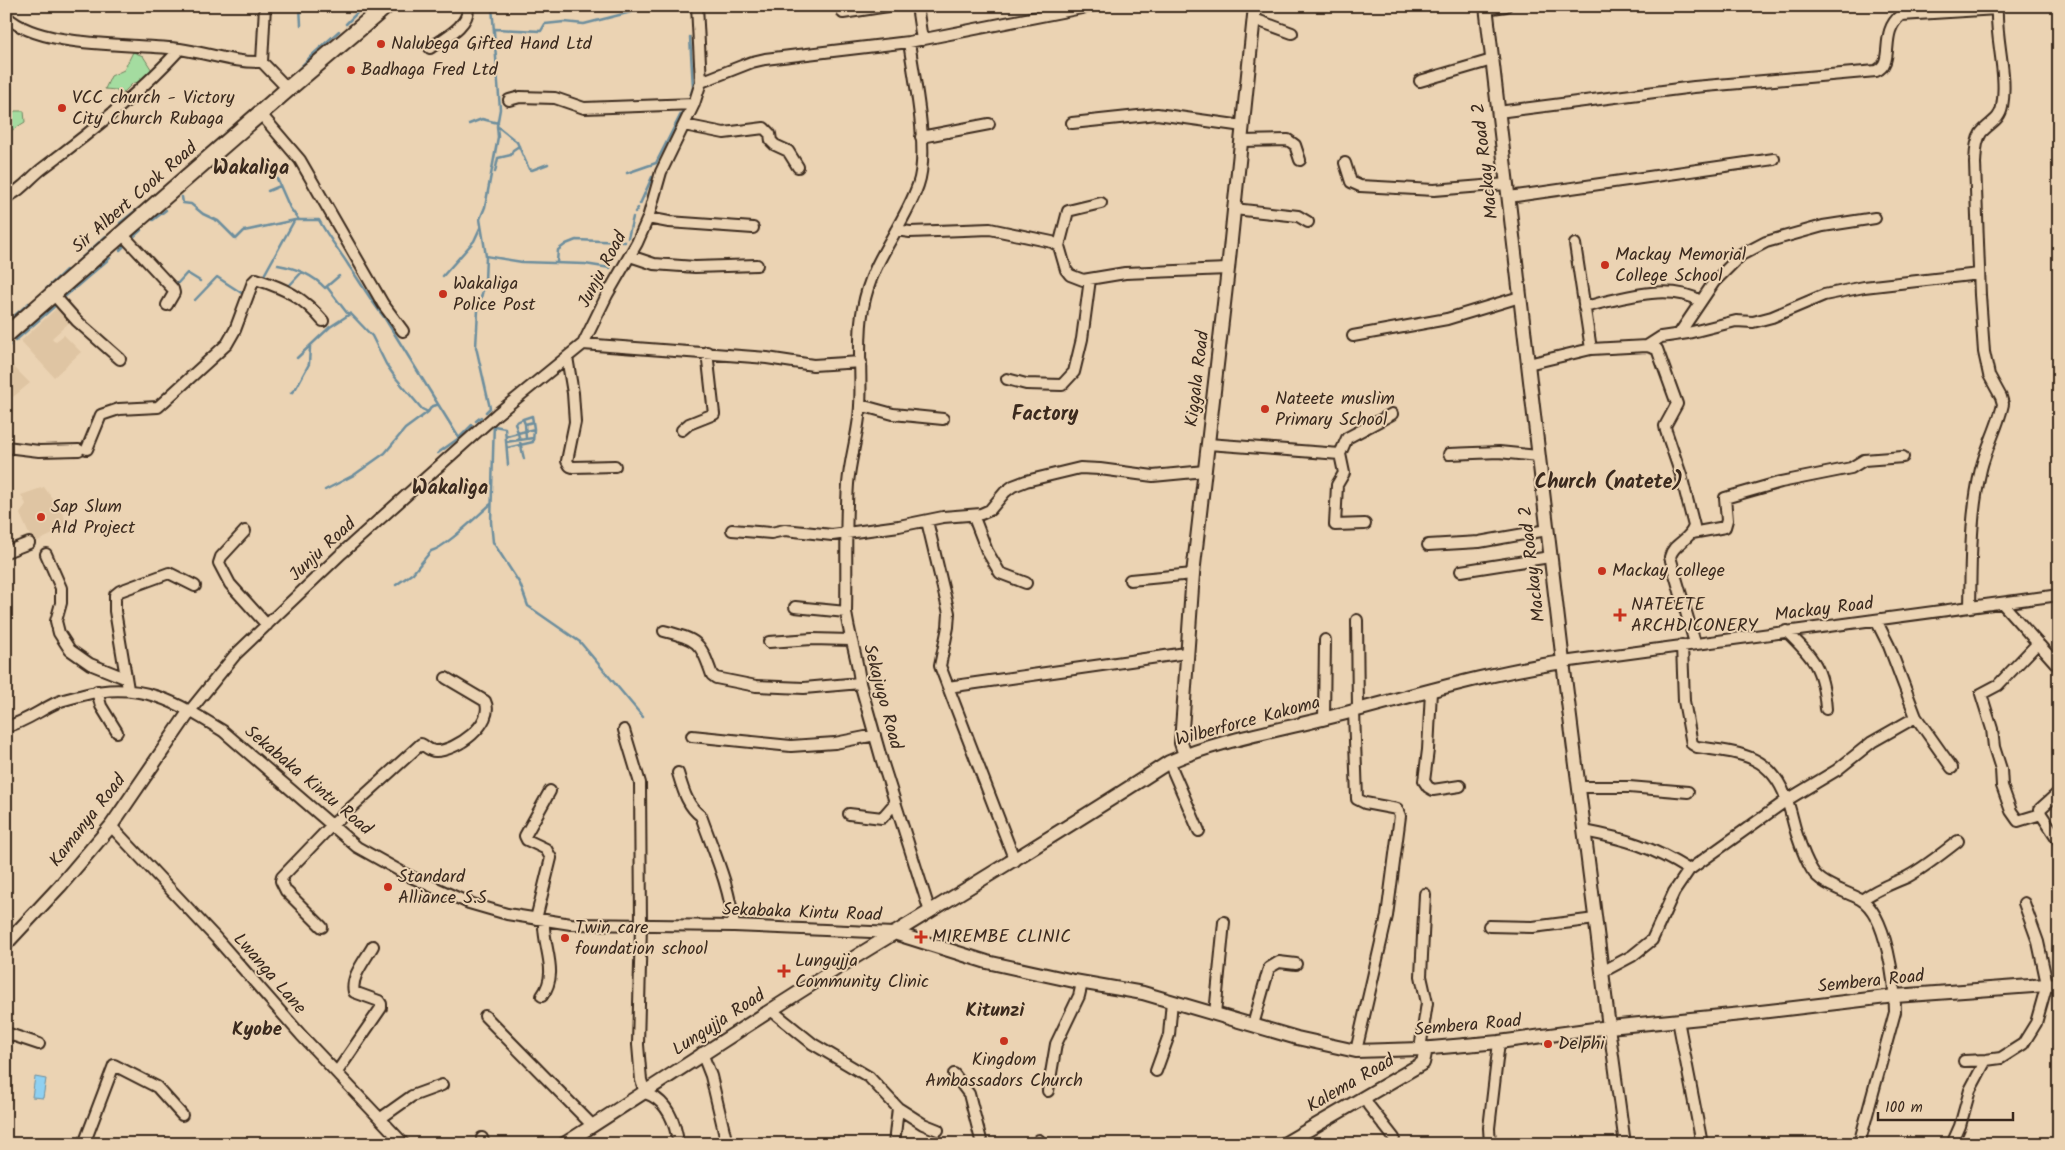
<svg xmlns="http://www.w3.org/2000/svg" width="2065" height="1150" font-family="Kalam,sans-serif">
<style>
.built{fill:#dfc5a3}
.green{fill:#a4dca0;stroke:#70835f}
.water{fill:#8fd0f1;stroke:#6d8e9d}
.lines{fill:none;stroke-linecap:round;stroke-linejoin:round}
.stream{stroke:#6d8e9d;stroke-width:2.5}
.minor-casing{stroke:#3b2a1e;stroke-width:14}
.tertiary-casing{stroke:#3b2a1e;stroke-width:16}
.secondary-casing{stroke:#3b2a1e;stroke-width:19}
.minor{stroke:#ebd3b3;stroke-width:10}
.tertiary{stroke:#ebd3b3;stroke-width:12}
.secondary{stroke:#ebd3b3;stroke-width:15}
.poi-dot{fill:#c8321e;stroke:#ebd3b3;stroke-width:2}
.labels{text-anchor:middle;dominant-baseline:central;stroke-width:4;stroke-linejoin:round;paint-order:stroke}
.poi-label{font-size:18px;fill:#3b2a1e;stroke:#ebd3b3;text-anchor:start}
.street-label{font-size:18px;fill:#3b2a1e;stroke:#ebd3b3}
.neighbourhood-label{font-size:19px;font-weight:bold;fill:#3b2a1e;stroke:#ebd3b3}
.quarter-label{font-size:20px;font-weight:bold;fill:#3b2a1e;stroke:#ebd3b3}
</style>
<rect width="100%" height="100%" fill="#ebd3b3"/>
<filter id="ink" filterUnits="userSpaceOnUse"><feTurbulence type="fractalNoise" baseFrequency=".02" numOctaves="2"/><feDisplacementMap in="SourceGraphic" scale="10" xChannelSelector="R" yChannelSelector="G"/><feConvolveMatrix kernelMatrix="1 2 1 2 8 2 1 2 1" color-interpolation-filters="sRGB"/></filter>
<g filter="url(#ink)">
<path class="built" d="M58,307L71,321L52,338L55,342L64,335L81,352L54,377L21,341Z
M6,359L30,383L13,397L6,390Z
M44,487L63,514L69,527L33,543L20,514L26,504L21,495Z"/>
<path class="green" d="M133,52L143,56L153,72L147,81L133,83L123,93H118L116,90L105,89L111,76L124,70Z
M15,111H24L25,122L6,134V120Z"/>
<path class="water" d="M35,1077L46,1079L43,1098L32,1097Z"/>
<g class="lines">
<path class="stream" d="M300,6L301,25
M687,6L688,11
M346,24L357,13L358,6
M495,29L541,31L545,24L564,22L584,24L639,10L675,6
M296,72L310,57L339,31
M690,97L693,87L690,37
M469,124L482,119L498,123
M497,126L517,142L529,169L532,170L548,164
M195,160L230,129
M271,165L290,208L299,220
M495,172L498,158L511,155L513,150L519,146
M627,173L656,163L684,108
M268,191L280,186
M182,197L183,203L191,204L203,214L218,221L236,239L244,231L295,220H319C328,237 339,250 349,266C361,283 371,301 384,317L459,438L472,425
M640,204L652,177
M635,212L638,208
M153,220L166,210
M120,223L139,208
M628,238L633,217
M130,240L141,230
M120,250L126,244
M486,256L522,262L585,264L610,268
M557,262L558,250L566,244L576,240L625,242
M76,263L106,236
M278,265C296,268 312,274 325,288L339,276
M254,275L255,274L263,277L294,221
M443,276L474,241L480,228
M170,279L177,284L187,273L200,281
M327,287L347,313L351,314L372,336L386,364L395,377L422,409L428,412
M287,288L302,272
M45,290L66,270
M62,299L110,258
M195,300L217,277L243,294L245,291
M6,323L29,303
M15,341L57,304
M6,348L10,345
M297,358L330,327L350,314
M291,393L296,388L309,364L310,347
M486,412L490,408L476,347L478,310L485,282L486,256L480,219L485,207L498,137L497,126L500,109L492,6
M476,421L481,417
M494,421L491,522L493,542L520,584L528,606L580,642L643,717
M525,424L523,419L532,416L533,422
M494,426L505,428L508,465
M507,436L518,433L524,459
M526,439L525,424L533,422L534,429
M506,442L533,438
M507,448L533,442L534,429L518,433L515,423L523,419
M438,453L459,438
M325,490L354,475L385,453L405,429L428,412L432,406L437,405
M396,585L413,573L431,551C445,548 478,515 491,504"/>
<g class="minor-casing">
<path id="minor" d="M697,6L701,82
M917,6L922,40
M1486,9L1506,6
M843,13L888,6
M6,16C39,49 134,43 180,49C208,53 233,63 262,62L288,89
M1254,19L1292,33
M909,42C914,78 930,152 918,185C902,230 872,258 863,308C857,339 862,373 860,406C859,432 850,458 848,484C845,527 847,570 846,612C849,636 858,658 860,683L882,761L930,912
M430,48C444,38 470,26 468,6
M262,62L265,6
M1420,81L1492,60
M509,100L520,97L555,98L584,108L694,104
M1498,112L1694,87L1876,71C1896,63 1878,33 1901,15L1997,9
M260,113L300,160L383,304L403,331
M1072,123L1157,114L1243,126
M684,125L724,133L764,128L770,134L771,141L775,145L788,151L798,167
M921,137L989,124
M1241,141L1288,140L1295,145L1300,160
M1345,163L1351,182L1360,186L1434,190L1507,184
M6,197C20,192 31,177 43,168C90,133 140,93 180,49
M1509,197L1774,159
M1234,209L1298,216L1308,222
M648,218L669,222L753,228
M896,230L910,232L990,229L1052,242L1059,246L1066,270L1070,275L1083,280L1125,273L1228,269
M122,234L173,289L174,293L167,305
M1575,244L1591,349
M1059,246L1068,211L1101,203
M630,256L654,264L695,267L757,265
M53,294L77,321L120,359
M1584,307C1618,299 1669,282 1700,301
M1679,334L1714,282L1741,255L1766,242L1823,226L1875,218
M1353,336L1447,319L1520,297
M583,344L767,358L813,365L861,362
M1647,346L1661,337L1688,333L1736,321L1753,322L1772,317L1824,295L1864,287L1979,274
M567,357L573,393L575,422L567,461L570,466L573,467L615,466
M1528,364L1591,349L1647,346L1657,349L1677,404L1665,426L1666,431L1681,475L1694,526C1690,541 1673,543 1670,557L1695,643
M1007,379L1026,384L1062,385L1074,372L1082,339L1090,279
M860,405L893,414L943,419
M682,430L689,424L714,414L707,352
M1208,444L1340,454L1347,438L1392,414
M6,447L39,451L79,450
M87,449L101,415L119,409L158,407L227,344L235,330L253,282L256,279C286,289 303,297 323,321
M1340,454L1344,473L1337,485L1335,525L1365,524
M1449,454L1499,452L1538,456
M973,515L987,551L1000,573L1026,583
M927,521L949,613L948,627L940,666L1015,861
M732,530L771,533L785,530L832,535L899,526L943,517L981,514L990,510L1005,492L1013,486L1026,481L1080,468L1100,469L1153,476L1205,471
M245,531L221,557L219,563L230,584L267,625
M1692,533L1725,527L1727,520L1725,498L1781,482L1851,468L1864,460L1903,457
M1428,545L1479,542L1547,530
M6,552L29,543
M46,554L61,588V603L56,621L59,633L70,650L90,664L125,678
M1461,571L1550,557
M1130,580L1193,574
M2002,603L2059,667
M795,607L846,612
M1970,607C1971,561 1970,515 1981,469C1986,448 1999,424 2003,404L2001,397L1989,375L1984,352L1980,295L1975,163C1976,153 1975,142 1981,133C1989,123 2000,120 2002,107C2008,74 1995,39 1997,6
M1357,620L1358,710
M664,631C698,640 700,641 712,675L716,678L756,686L804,688L860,683
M1786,631C1814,658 1823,668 1826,709
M769,642L812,639L850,640
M2038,643L1998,685L1981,694L1992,729L1994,747L2001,769L2002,786L2011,811L2018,821L2041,814
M1682,645L1684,701L1692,744L1697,747C1739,753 1770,754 1786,798C1791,810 1793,823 1797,835C1801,847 1805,859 1812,870C1821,885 1845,891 1860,899C1887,914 1895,984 1895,1012L1859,1144
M1563,662L2059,595
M948,687L1186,653
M128,689L115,611V595L120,591L169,573L195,586
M97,691L101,706L117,732
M1431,691L1428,750L1424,781L1428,787L1433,790L1460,786
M1354,711L1357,799L1365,803L1397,809L1400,816L1387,916L1356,1051
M189,712L235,655L342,553L497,414L583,344L607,295L637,243L648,218L661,172L694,104L701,82L752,62L765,59L909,42L1092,6
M1916,717L1952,768
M1324,719L1325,640
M6,727C25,722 40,710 58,702C66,699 75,697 83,695C139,680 177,702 223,731L357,847L409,876L469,903L507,914L571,924L734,926L894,933
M624,730L640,783L641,925L638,1045L641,1080L645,1093C664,1099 673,1116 677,1136
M692,736L791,746L835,743L875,735
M1169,762L1199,831
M678,773C683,789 687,806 701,816C715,855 729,884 734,926
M1579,787H1629L1688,792
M2059,792L2040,809L2041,814L2059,841
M849,814L882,818L895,803
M111,826L216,938L301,1035L404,1144
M1584,831C1627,839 1652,847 1689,870L1787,800L1837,770L1872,742L1916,717L1889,646L1876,620
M1862,900C1876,889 1891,884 1907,877C1922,869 1944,852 1958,841
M536,919L551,858L546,849L527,840L525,836L550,791
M1489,926L1533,927L1595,919
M322,927L286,891L281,881L282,877L332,825L421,744C426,746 429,751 435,751C455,752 496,723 485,701L446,678
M1602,972L1632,956L1652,940L1674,892L1689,870
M542,996C560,972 542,947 544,920
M771,1010L813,1044L869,1077L898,1108L923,1124L938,1130
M1215,1014L1224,922
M485,1016L593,1126
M1678,1020L1702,1144
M1253,1025L1269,968L1279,962L1296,964
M1609,1027L1625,1144
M6,1033L39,1044
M1420,1049L1427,1003L1421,976L1425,894
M702,1053L711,1076L727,1144
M1964,1061L1986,1060L2001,1058L2023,1044L2036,1023L2047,984L2038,942L2024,903
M1156,1071L1169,1035L1172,1001
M337,1072L381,1008V1004L379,1001L354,992C350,977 366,959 373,946
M954,1074L969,1094L982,1144
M1048,1091L1056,1044L1079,996L1082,983
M1364,1097L1369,1106L1394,1138
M381,1118L412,1096L442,1085
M482,1138L484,1144
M84,1144L114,1065L157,1087L182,1115
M894,1144L898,1108
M1039,1144V1140
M1490,1144L1489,1128L1499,1042
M1952,1144L1960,1126L1970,1090L1986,1060"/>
</g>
<g class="tertiary-casing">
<path id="tertiary" d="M1486,6L1563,662L1609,1027
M1185,755L1181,743L1193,574L1228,269L1255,6
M894,933L987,962L1074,981L1143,993L1297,1038L1356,1051L1420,1049L1499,1042L1609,1027L1752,1013L1895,996L2059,984
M6,944L60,886L111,826L189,712
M564,1144C674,1074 781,1001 893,934C986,877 1078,821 1169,762C1222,739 1282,730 1338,715C1413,696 1486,673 1563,662
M1284,1144L1423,1063L1426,1048"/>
</g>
<g class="secondary-casing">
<path id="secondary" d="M6,335L288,89L386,6"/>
</g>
<use href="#minor" class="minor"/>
<use href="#tertiary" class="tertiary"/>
<use href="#secondary" class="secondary"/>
</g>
</g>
<g class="poi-dot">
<circle cx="381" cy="44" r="5"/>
<circle cx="351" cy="70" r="5"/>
<circle cx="62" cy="108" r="5"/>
<circle cx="1605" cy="265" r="5"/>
<circle cx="443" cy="294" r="5"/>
<circle cx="1265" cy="409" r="5"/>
<circle cx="41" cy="517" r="5"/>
<circle cx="1602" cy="571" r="5"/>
<path d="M1617.5 607.5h5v5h5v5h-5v5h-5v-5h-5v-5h5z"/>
<circle cx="388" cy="887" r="5"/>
<path d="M918.5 929.5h5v5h5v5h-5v5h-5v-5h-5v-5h5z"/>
<circle cx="565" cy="938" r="5"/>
<path d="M781.5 963.5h5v5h5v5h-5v5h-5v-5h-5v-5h5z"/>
<circle cx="1004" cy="1041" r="5"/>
<circle cx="1548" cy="1044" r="5"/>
</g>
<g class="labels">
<g class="poi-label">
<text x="391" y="44">Nalubega Gifted Hand Ltd</text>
<text x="361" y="70">Badhaga Fred Ltd</text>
<text x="72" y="98">VCC church - Victory<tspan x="72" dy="21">City Church Rubaga</tspan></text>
<text x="1615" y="255">Mackay Memorial<tspan x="1615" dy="21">College School</tspan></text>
<text x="453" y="284">Wakaliga<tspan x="453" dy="21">Police Post</tspan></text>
<text x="1275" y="399">Nateete muslim<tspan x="1275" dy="21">Primary School</tspan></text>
<text x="51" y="507">Sap Slum<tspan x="51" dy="21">AId Project</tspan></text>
<text x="1612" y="571">Mackay college</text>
<text x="1631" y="605">NATEETE<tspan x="1631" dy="21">ARCHDICONERY</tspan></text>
<text x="398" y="877">Standard<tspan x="398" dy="21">Alliance S.S</tspan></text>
<text x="575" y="928">Twin care<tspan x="575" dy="21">foundation school</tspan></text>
<text x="932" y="937">MIREMBE CLINIC</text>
<text x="795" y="961">Lungujja<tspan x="795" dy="21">Community Clinic</tspan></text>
<text x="1558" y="1044">Delphi</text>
<text x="1004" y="1060" text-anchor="middle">Kingdom<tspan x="1004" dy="21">Ambassadors Church</tspan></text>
</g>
<g class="street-label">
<text transform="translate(1486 161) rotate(-97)">Mackay Road 2</text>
<text transform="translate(135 198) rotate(-41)">Sir Albert Cook Road</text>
<text transform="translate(603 270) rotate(-62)">Junju Road</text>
<text transform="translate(1198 379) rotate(-83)">Kiggala Road</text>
<text transform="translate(323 550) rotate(-43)">Junju Road</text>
<text transform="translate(1533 564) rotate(-97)">Mackay Road 2</text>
<text transform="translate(1824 610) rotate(-7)">Mackay Road</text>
<text transform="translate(882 697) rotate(75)">Sekajugo Road</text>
<text transform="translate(1248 722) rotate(-15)">Wilberforce Kakoma</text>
<text transform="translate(308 781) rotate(40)">Sekabaka Kintu Road</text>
<text transform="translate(88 821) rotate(-52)">Kamanya Road</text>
<text transform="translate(802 913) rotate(2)">Sekabaka Kintu Road</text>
<text transform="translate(269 974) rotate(49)">Lwanga Lane</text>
<text transform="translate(1871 982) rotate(-6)">Sembera Road</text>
<text transform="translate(719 1023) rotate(-33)">Lungujja Road</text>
<text transform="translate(1468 1026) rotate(-5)">Sembera Road</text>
<text transform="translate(1351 1084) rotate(-30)">Kalema Road</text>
</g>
<g class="neighbourhood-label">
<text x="995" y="1011">Kitunzi</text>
<text x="257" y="1030">Kyobe</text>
</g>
<g class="quarter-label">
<text x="251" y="169">Wakaliga</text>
<text x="1045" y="415">Factory</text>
<text x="1609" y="483">Church (natete)</text>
<text x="450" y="489">Wakaliga</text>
</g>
</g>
<rect width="2065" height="1150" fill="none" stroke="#ebd3b3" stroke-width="25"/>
<rect x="12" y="12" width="2040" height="1125" fill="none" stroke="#3b2a1e" stroke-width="2" filter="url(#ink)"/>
<path d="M1878 1112v8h135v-8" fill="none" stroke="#3b2a1e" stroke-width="2.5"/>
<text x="1885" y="1112" font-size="15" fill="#3b2a1e" stroke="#ebd3b3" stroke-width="4" paint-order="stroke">100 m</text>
</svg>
